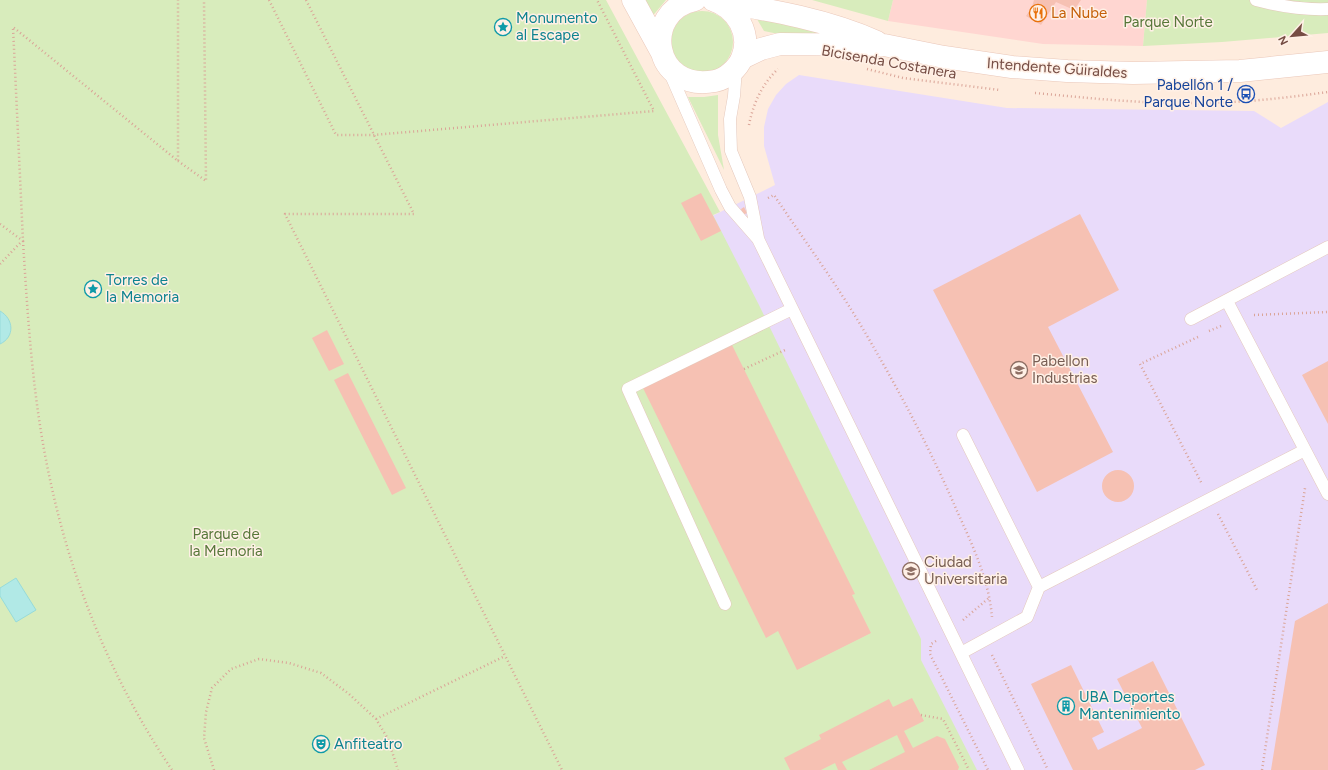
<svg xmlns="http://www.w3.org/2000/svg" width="1328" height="770" font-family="Figtree,sans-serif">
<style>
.commercial{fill:#ffd6d1}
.education{fill:#e9dbfa}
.green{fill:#d8ecbc}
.water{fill:#b1e9e6;stroke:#97dbd9}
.building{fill:#f6c1b3}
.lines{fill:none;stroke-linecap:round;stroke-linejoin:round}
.lane-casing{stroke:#e4c8bc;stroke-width:13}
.secondary-casing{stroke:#eac7b9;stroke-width:23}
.path{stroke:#daa497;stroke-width:2.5;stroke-dasharray:1 3;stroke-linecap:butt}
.lane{stroke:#fff;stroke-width:12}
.secondary{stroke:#fff;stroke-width:22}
.labels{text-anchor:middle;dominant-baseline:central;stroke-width:3;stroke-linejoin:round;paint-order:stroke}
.food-label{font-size:15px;fill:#c56008;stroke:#fff0e6;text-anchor:start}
.culture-label{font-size:15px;fill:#0d838f;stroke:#fff0e6;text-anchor:start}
.park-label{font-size:15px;fill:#577739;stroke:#fff0e6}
.street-label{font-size:15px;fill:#764d44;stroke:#fff0e6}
.transit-label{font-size:15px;fill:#164399;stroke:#fff0e6;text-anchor:end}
.education-label{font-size:15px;fill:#785e54;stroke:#fff0e6;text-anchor:start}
</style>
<rect width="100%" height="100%" fill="#feecde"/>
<path class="commercial" d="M893,0H1147L1143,46L1043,44L888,21Z"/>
<path class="education" d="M799,75L1007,108L1254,111L1281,128L1328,102V770H596L393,373L775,185L764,146V127L768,109L776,95L786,84Z"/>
<path class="green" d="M0,0H606L720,212L713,215L759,305L921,639V660L977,770H0Z
M641,0H666L650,19Z
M812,0H893L888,21Z
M1147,0H1328V33L1222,42L1143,46Z
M671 42a31 31 0 1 1 62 0a31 31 0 1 1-62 0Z
M754,14L840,39L788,36L764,31Z
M718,95V135L724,170L688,97H704Z"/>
<path class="water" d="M0,311C14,319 15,337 0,344Z
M16,578L36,610L16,622L0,596V588Z"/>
<path class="building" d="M1034,0H1081L1074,10L1056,2L1041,25L1026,16L1032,7Z
M701,193L721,231L701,241L681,203Z
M744,207L747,213L743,215L741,209Z
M1080,214L1119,290L1048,327L1113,452L1037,492L933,290Z
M327,330L344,364L329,371L312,338Z
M732,345L855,594L852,595L871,633L797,670L778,631L766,638L643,388Z
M1328,361V424L1302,375Z
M348,373L406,488L392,495L334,380Z
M1102 486a16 16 0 1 1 32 0a16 16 0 1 1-32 0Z
M1328,603V770H1271L1295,621Z
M1153,661L1205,765L1195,770H1073L1031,684L1071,665L1104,732L1092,738L1098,750L1142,728L1117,679Z
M912,698L924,721L904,731L913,748L937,736L945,739L959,767L958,770H869L905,752L897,735L842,762L847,770H838L835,763L821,770H790L784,758L821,739L819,735L889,699L893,707Z"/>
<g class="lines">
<g class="lane-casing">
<path id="lane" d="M1256,0C1279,6 1304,10 1328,9
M736,68L734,96L730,119L731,151L750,197L758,238
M670,73L721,190L730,207L758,239L1018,770
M1227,301L1328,494
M1191,319L1328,247
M963,435L1039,587
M725,604L628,389L792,309
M961,653L1027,617L1039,587L1305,450"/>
</g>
<g class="secondary-casing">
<path id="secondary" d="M633,0L662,53
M695,0C641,11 652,93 715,81C726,79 738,68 742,58C752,34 737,8 713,0
M719,2C772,10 828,20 877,42
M742,58L761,49L780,44L884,45L944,57L1012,67L1067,71L1133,73L1240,71L1328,62"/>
</g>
<path class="path" d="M269,0L336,135H373L654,111L597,0
M306,0L414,214H285L562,770
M867,69L903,78L1000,90
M1035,93C1089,98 1143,104 1197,103C1241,103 1285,98 1328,92
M749,125C753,104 762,84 778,69
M178,161L206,181L204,0
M768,198L774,195C806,243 841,290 870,341C902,396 932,453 957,511C972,544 989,580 992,617
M0,224L23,241L13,27L178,161V0
M23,241C28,322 33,404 51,484C73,586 114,684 172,770
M0,264L22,241
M1254,315L1328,312
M1209,331L1221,326
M1198,337L1140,364L1202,484
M744,369L785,350
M1218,514L1257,590
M963,620L990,597
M936,641L931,644L930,654L988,770
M992,655L1048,770
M921,715L943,719L969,770
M376,719L505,656
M214,770L204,738L206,712L212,688L231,669L259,659L289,663L321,673L349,694L376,719L388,739L398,770
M1262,770L1305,488"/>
<use href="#lane" class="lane"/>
<use href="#secondary" class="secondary"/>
</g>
<defs>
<g id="restaurant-ring" transform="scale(0.9)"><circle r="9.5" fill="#fff0e6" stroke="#e8710a" stroke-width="1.5"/><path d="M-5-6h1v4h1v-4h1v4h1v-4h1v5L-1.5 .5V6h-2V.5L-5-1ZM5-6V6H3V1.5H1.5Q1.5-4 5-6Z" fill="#e8710a"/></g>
<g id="sight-ring" transform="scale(0.9)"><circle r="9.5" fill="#fff0e6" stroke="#0f9aa8" stroke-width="1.5"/><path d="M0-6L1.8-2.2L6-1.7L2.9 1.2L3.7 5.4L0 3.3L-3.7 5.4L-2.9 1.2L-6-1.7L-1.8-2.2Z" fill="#0f9aa8"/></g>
<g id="bus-ring" transform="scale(0.9)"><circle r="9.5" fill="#fff0e6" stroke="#1a4fb4" stroke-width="1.5"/><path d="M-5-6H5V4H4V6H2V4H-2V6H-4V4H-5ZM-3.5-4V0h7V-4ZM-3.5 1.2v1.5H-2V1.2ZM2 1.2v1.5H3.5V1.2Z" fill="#1a4fb4"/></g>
<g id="university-ring" transform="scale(0.9)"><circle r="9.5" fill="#fff0e6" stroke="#8d6e63" stroke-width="1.5"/><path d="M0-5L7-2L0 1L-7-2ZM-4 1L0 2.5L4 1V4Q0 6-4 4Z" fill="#8d6e63"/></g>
<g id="building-ring" transform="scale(0.9)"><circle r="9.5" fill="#fff0e6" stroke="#0f9aa8" stroke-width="1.5"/><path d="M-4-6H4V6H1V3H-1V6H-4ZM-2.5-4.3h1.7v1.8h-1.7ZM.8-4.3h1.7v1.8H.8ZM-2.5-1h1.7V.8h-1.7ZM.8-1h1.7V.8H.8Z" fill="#0f9aa8"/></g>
<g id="theatre-ring" transform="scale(0.9)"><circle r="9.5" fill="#fff0e6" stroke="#0f9aa8" stroke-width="1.5"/><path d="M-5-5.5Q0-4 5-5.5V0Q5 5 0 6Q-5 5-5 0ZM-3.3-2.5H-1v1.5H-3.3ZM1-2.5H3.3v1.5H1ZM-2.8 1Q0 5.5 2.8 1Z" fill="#0f9aa8"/></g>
</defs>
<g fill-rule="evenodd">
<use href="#restaurant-ring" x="1038" y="13"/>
<use href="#sight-ring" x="503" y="27"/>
<use href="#bus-ring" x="1246" y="94"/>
<use href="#sight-ring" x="93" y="289"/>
<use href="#university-ring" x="1019" y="370"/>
<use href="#university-ring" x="911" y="571"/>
<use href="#building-ring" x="1066" y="706"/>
<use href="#theatre-ring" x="321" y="744"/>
</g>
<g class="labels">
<g class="food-label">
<text x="1051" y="13">La Nube</text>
</g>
<g class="culture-label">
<text x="516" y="18">Monumento<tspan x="516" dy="17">al Escape</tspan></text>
<text x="106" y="280">Torres de<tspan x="106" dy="17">la Memoria</tspan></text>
<text x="1079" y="697">UBA Deportes<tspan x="1079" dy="17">Mantenimiento</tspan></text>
<text x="334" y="744">Anfiteatro</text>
</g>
<g class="park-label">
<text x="1168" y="22">Parque Norte</text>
<text x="226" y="534">Parque de<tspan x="226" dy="17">la Memoria</tspan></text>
</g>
<g class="street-label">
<text transform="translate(889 62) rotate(10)">Bicisenda Costanera</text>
<text transform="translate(1057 68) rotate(4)">Intendente Güiraldes</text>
</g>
<g class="transit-label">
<text x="1233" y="85">Pabellón 1 /<tspan x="1233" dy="17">Parque Norte</tspan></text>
</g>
<g class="education-label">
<text x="1032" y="361">Pabellon<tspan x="1032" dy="17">Industrias</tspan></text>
<text x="924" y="562">Ciudad<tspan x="924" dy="17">Universitaria</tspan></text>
</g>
</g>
<g transform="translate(1292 36) rotate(243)" stroke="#fff0e6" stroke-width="3" paint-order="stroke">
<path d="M0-3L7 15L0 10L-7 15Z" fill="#764d44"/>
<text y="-6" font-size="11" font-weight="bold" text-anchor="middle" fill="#764d44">N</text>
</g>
</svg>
